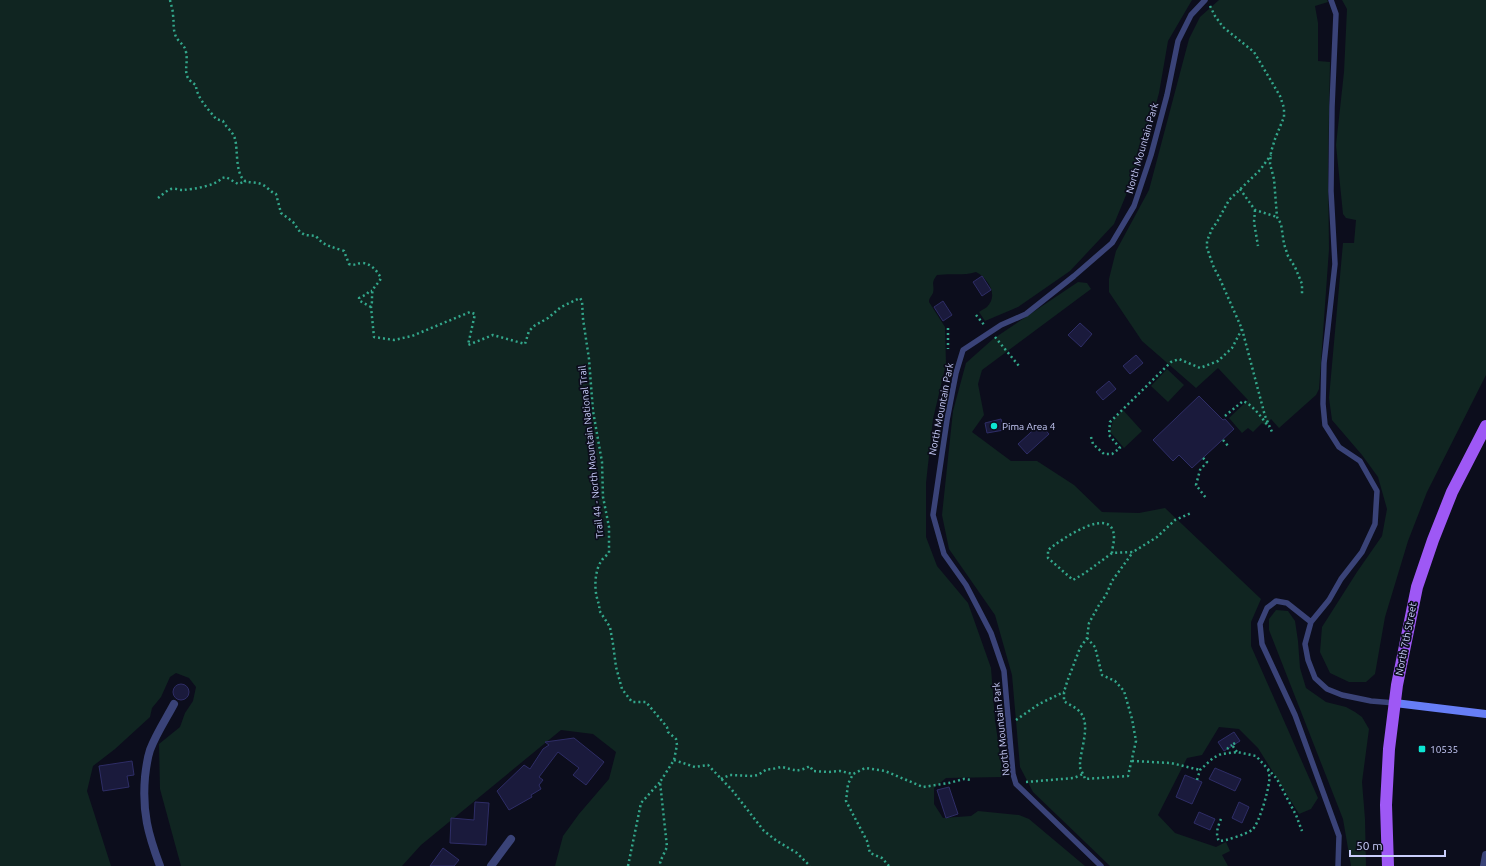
<svg xmlns="http://www.w3.org/2000/svg" width="1486" height="866" font-family="Ubuntu,sans-serif">
<style>
.green{fill:#102521}
.building{fill:#1a1a3c;stroke:#2e2d66}
.lines{fill:none;stroke-linecap:round;stroke-linejoin:round}
.path{stroke:#33a78b;stroke-width:2.5;stroke-dasharray:2 3;stroke-linecap:butt}
.lane{stroke:#3a4378;stroke-width:5.5}
.street{stroke:#3a4378;stroke-width:8}
.secondary{stroke:#677ef6;stroke-width:8}
.primary{stroke:#9e58f5;stroke-width:12}
.poi-dot{fill:#0de5d3;stroke:#0c0d1c;stroke-width:1.5}
.labels{text-anchor:middle;dominant-baseline:central;stroke-width:3.5;stroke-linejoin:round;paint-order:stroke}
.street-label{font-size:10px;fill:#cacefc;stroke:#0c0d1c}
.poi-label{font-size:10px;fill:#cacefc;stroke:#0c0d1c;text-anchor:start}
</style>
<rect width="100%" height="100%" fill="#0c0d1c"/>
<path class="green" d="M0,0H1192L1168,41L1159,93L1141,159L1114,224L1070,271L1018,307L985,321L979,312C981,310 985,309 987,307C999,295 988,278 976,272C963,276 951,273 937,275C930,284 935,285 933,293C931,297 929,298 929,302L945,327L946,364L933,419L926,483V537L937,566L968,603L991,668L995,720L1003,777L946,778L934,788V804L943,818L971,816L978,811L1019,815L1029,819L1085,866H555L563,836L579,814L609,779L616,752L593,734L561,730L421,845L402,866H181L160,789L159,744L180,727L185,713L193,701L196,687L189,678L176,673L170,677L161,697L152,708L150,717L115,749L93,766L87,791L111,866H0Z
M1219,0H1327L1328,2L1315,6L1318,23V61L1330,62L1328,167L1329,249L1319,389L1316,395L1279,428L1271,419L1266,426L1262,423L1253,432L1248,428L1242,433L1229,418L1248,400L1218,368L1196,388L1142,341L1109,292V279L1116,251L1149,190L1189,39L1200,17Z
M1342,0H1486V375L1427,492L1408,541L1385,617L1375,674L1366,682H1349L1330,673L1320,652L1322,627L1357,572L1382,536L1387,509L1378,477L1362,455L1332,420L1329,398L1343,243H1354L1356,220L1346,218L1343,214L1336,145L1344,72L1347,9Z
M1078,282L1087,283L1091,289L982,370L978,384L984,415L972,432L1011,461H1037L1074,485L1102,512L1139,513L1165,508L1261,599L1251,622V646L1318,798L1311,809L1299,814L1258,748L1239,729L1219,727L1202,755L1187,758L1158,815L1175,833L1216,847L1226,842L1230,851L1222,855L1228,866H1110L1033,792L1020,767L1012,675L995,615L949,549L942,515L953,411L966,363L993,339Z
M1167,369L1184,385L1168,402L1151,386Z
M1123,410L1142,431L1124,448L1110,432L1113,420Z
M1276,610L1288,611L1295,621L1298,641L1300,668L1306,688L1326,702L1346,707L1355,712L1362,717L1369,729L1362,782L1365,819L1366,866H1351L1343,819L1269,630V619Z"/>
<path class="building" d="M982,276L991,290L982,296L973,282Z
M943,301L952,315L943,321L934,307Z
M1080,323L1092,334L1081,347L1068,335Z
M1136,355L1143,363L1130,374L1123,366Z
M1109,381L1116,389L1103,400L1096,392Z
M1199,396L1223,420L1225,419L1234,429L1192,468L1179,455L1173,461L1153,440Z
M1001,419L1004,430L987,433L985,423Z
M1040,424L1049,434L1027,454L1018,444Z
M173 692a8 8 0 1 1 16 0a8 8 0 1 1-16 0Z
M1234,732L1240,741L1224,751L1218,742Z
M574,738L604,762L586,785L573,775L579,768L558,752L539,777L543,780L539,785L541,789L531,795L532,797L509,810L497,791L524,765L530,769L543,749L549,745L545,742Z
M132,761L134,775L127,776L129,787L103,791L99,766Z
M1215,768L1241,779L1235,791L1209,779Z
M1185,775L1202,782L1192,804L1176,797Z
M949,787L958,814L946,818L937,790Z
M475,802L489,803L486,845L450,843L451,818L474,820Z
M1239,802L1249,807L1242,823L1232,818Z
M1199,812L1215,819L1210,830L1194,823Z
M443,848L459,860L454,866H430Z"/>
<g class="lines">
<path class="path" d="M170,0C171,5 173,10 173,15C174,22 173,28 175,34C177,42 185,44 186,52C189,67 180,76 196,85C196,97 209,110 216,119L223,121C226,128 233,131 235,139C238,149 235,174 245,181C250,183 256,182 261,184C267,186 270,192 276,194L281,213L293,222L300,232L305,235L316,236C323,246 333,247 344,251L349,264C355,266 357,263 362,263C371,263 377,271 381,278C379,283 375,285 373,290C371,295 373,301 371,307L374,337L394,340L412,336L470,312L475,314L468,345L493,335L525,344L529,331L534,326L548,318L561,307L580,298L582,301L583,319L589,359L593,411L602,462L603,497L609,527V553C607,555 604,557 602,560C595,569 594,587 597,598C598,603 600,605 599,610L610,627L613,644L616,667L622,689L632,702H646L667,727L668,732L676,739L677,745L674,760L660,782L667,847L660,862L662,866
M1210,6L1215,16L1223,27L1254,52L1280,96L1284,108V117L1275,139L1271,152L1270,164L1274,179L1277,217L1281,224L1284,244L1288,256L1295,267L1302,284V294
M1240,189L1255,210L1277,217
M158,198C162,195 166,191 171,189C175,188 179,190 183,190C194,189 215,186 222,178L226,177L238,184L246,181
M1255,210L1254,222L1258,246
M371,307L360,301L359,298L367,294L369,291H372
M976,315L985,326
M948,328V349
M1242,329L1265,416L1272,432
M995,337L1019,366
M1225,416L1243,401C1254,406 1261,417 1269,427
M1091,437L1093,444L1104,454H1112L1120,448L1109,435L1110,422L1171,362L1179,359L1200,368L1218,361L1232,348L1242,329L1219,277L1214,268L1207,248V241L1212,229L1217,222L1229,200L1260,170L1271,155
M1223,440L1229,447
M1203,458L1207,462L1200,470L1196,485L1206,498
M1112,553L1085,573L1073,580L1048,558V550C1059,541 1114,502 1114,538C1114,543 1112,549 1112,553L1133,552L1157,537L1175,520L1191,513
M1087,638L1095,647L1102,675L1115,681L1124,691L1132,719L1136,741L1128,776L1085,779C1084,775 1081,771 1080,767C1079,752 1092,725 1080,712C1076,707 1069,705 1064,701V692L1067,682L1080,648L1087,638L1089,623L1099,605L1106,595L1112,581L1133,552
M1016,720L1039,704L1064,692
M1235,743L1232,745L1237,752
M1227,749L1232,745
M674,760L695,767L708,765L732,790L764,831L777,841L797,853L810,866
M1132,761L1171,763L1200,770
M721,779L730,775L753,776L758,775L767,769C773,770 778,767 782,767C796,770 796,773 810,766L813,771L828,772L840,771L853,774
M1197,780L1200,770L1213,758L1221,754L1237,752L1256,756L1277,779L1296,815L1302,831
M1026,782L1074,778L1083,774
M1221,819C1218,826 1215,834 1219,841C1226,841 1246,834 1252,830C1259,824 1268,792 1269,782C1270,778 1269,774 1268,770
M628,866L641,803L660,782
M889,866L882,858L870,853L867,841L846,801L848,784L853,774L865,768L885,771L923,787L949,783L964,779L972,780"/>
<path class="lane" d="M1331,0L1336,14L1332,107L1331,191L1335,264L1324,363L1323,404L1325,425L1339,447L1360,461L1377,491L1375,524L1362,552L1341,579L1329,600L1311,622L1305,644L1308,660L1315,678L1327,689L1342,695L1371,701L1395,703
M1311,622L1287,603L1276,601L1267,608L1260,624L1262,644L1295,715L1339,836L1338,866
M1101,866L1016,784L1013,774L1004,671L991,633L966,585L944,554L933,515L947,420L956,373L963,350L1001,325L1026,314L1074,276L1112,243L1134,206L1151,155L1167,95L1178,41L1191,15L1205,0"/>
<path class="street" d="M160,866C148,834 142,812 145,777C146,768 147,759 150,750C156,734 166,719 174,704
M491,866L511,839
M1484,866L1486,855"/>
<path class="secondary" d="M1395,703L1486,714"/>
<path class="primary" d="M1388,866L1386,805L1389,749L1397,685L1417,587L1433,540L1452,492L1486,426"/>
</g>
<g class="poi-dot">
<circle cx="994" cy="426" r="4"/>
<rect x="1418" y="745" width="8" height="8" rx="2"/>
</g>
<g class="labels">
<g class="street-label">
<text transform="translate(1142 148) rotate(-74)">North Mountain Park</text>
<text transform="translate(941 409) rotate(-79)">North Mountain Park</text>
<text transform="translate(591 452) rotate(-96)">Trail 44 - North Mountain National Trail</text>
<text transform="translate(1406 639) rotate(-79)">North 7th Street</text>
<text transform="translate(1001 729) rotate(-96)">North Mountain Park</text>
</g>
<g class="poi-label">
<text x="1002" y="426">Pima Area 4</text>
<text x="1430" y="749">10535</text>
</g>
</g>
<path d="M1350 850v6h95v-6" fill="none" stroke="#cacefc" stroke-width="2"/>
<text x="1356" y="850" font-size="12" fill="#cacefc" stroke="#0c0d1c" stroke-width="3" paint-order="stroke">50 m</text>
</svg>
